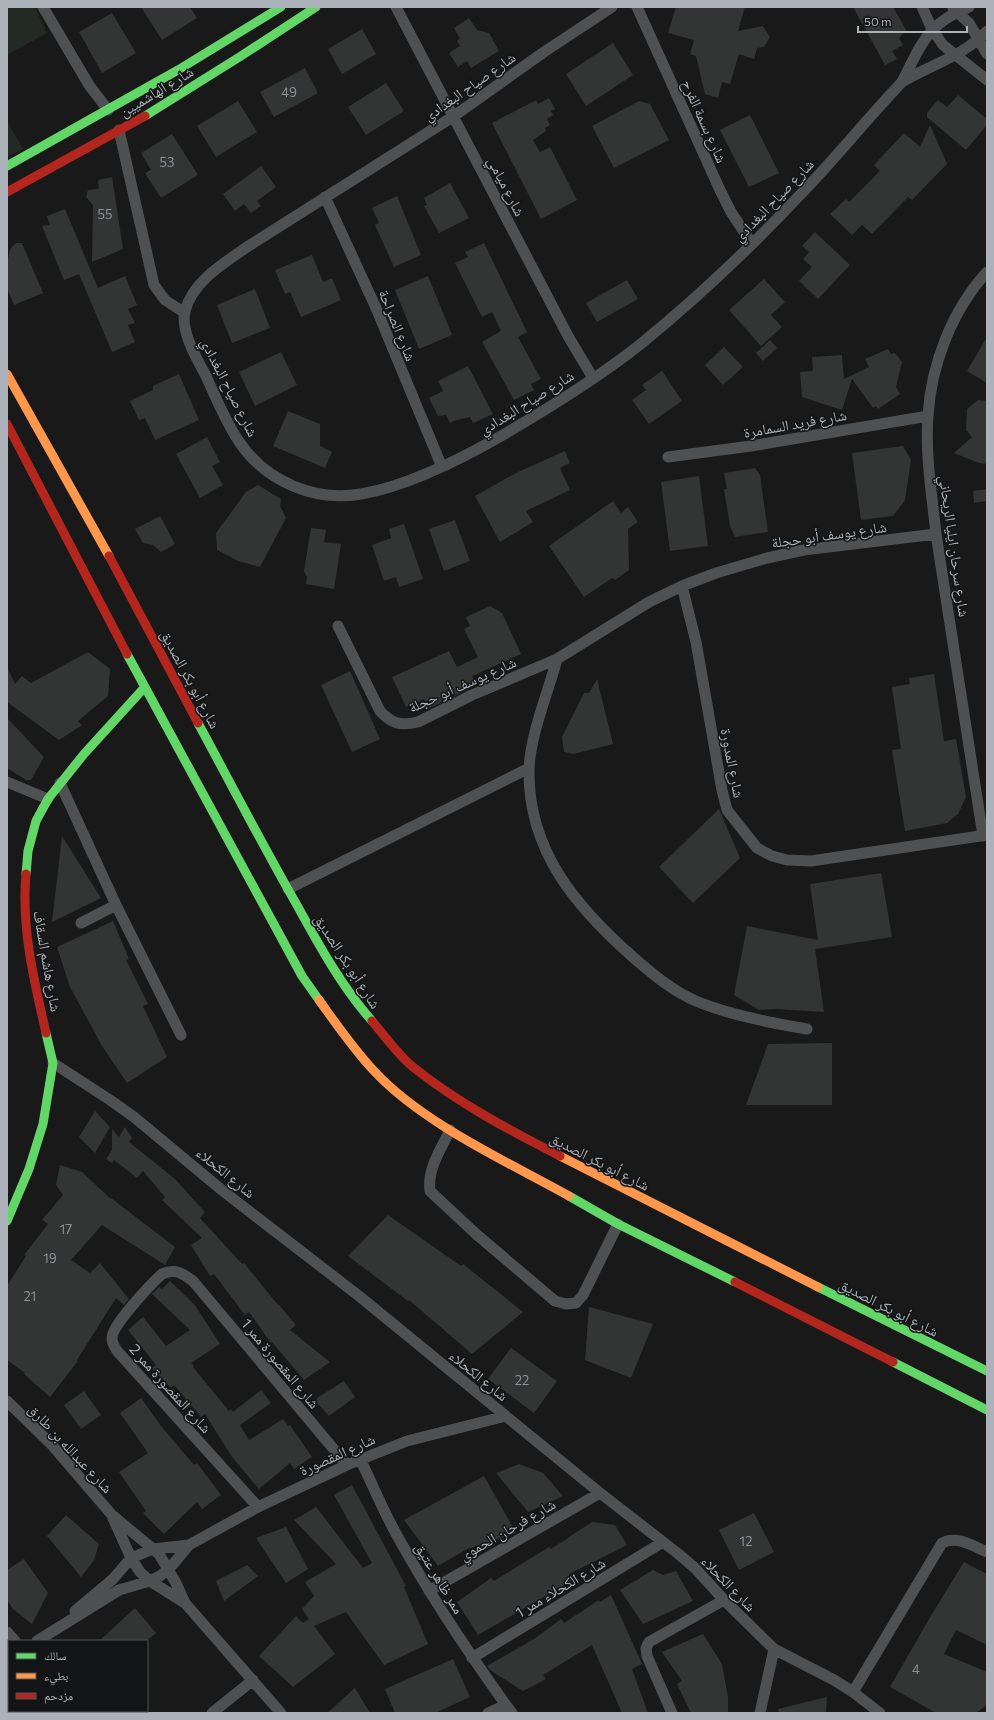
<svg xmlns="http://www.w3.org/2000/svg" width="994" height="1720" font-family="Commissioner,'Noto Naskh Arabic',sans-serif">
<style>
.green{fill:#232923}
.building{fill:#333434}
.lines{fill:none;stroke-linecap:round;stroke-linejoin:round}
.street{stroke:#4e5052;stroke-width:11}
.fast{stroke:#63d668;stroke-width:9}
.slow{stroke:#ff974d;stroke-width:9}
.jam{stroke:#b3261e;stroke-width:9}
.labels{text-anchor:middle;dominant-baseline:central;stroke-width:3;stroke-linejoin:round;paint-order:stroke}
.number-label{font-size:13px;fill:#8e9298}
.street-label{font-size:15px;fill:#acb2b9;stroke:#131415}
</style>
<rect width="100%" height="100%" fill="#191919"/>
<path class="green" d="M7,7H35L47,33L7,55Z
M7,121L23,149L7,157Z"/>
<path class="building" d="M141,7H190L197,18L162,40Z
M676,7H745L738,31L763,26L770,37L764,47L757,48L754,59L739,54L730,84L722,82L718,98L705,94L696,56L690,54L694,40L668,33Z
M853,7H893L906,30L899,38L903,45L892,51L897,59L885,65Z
M112,13L136,53L102,73L79,32Z
M469,18L477,30L489,33L499,51L471,68L467,61L458,67L449,53L460,46L457,41L460,39L454,28Z
M362,29L376,54L342,74L328,49Z
M613,43L633,75L586,106L566,74Z
M305,68L318,93L274,117L260,92Z
M386,83L404,111L366,135L348,107Z
M958,95L987,119V125L966,150L927,117V113L938,100L947,107Z
M549,98L555,109L551,111L553,115L547,119L550,125L545,128L546,131L533,140L540,152L550,147L577,200L541,219L492,123L536,100L538,104Z
M238,101L257,132L216,157L197,126Z
M639,101L650,104L669,140L614,168L592,126Z
M750,115L779,173L749,187L720,130Z
M930,125L947,164L912,200L908,197L872,234L862,225L852,235L830,214L846,199L849,202L880,171L874,165L904,133L920,147Z
M172,134L198,175L161,198L145,173L151,170L141,153Z
M261,166L276,187L257,201L261,206L251,213L244,204L235,211L223,194Z
M112,177L123,249L92,262L93,205L86,197L88,190L99,189L98,180Z
M450,183L469,218L439,233L424,206L427,205L424,198Z
M397,196L421,255L394,267L375,225L379,223L372,208Z
M65,209L98,288L125,276L137,305L128,309L135,323L128,325L135,342L112,352L79,274L64,280L42,226L50,225L47,216Z
M815,232L850,265L818,299L799,281L812,267L803,259L809,252L802,246Z
M16,243H22L43,293L14,305L7,288V264L10,249Z
M484,243L527,332L518,337L541,379L531,384L534,390L514,400L482,342L501,331L492,312L482,317L455,263L468,257L465,252Z
M312,255L323,282L332,278L341,300L301,317L290,292L285,294L275,270Z
M428,276L452,335L419,349L395,290Z
M764,279L785,302L771,315L782,327L761,346L729,310Z
M627,280L638,299L597,322L586,303Z
M255,289L270,328L232,343L217,305Z
M987,337V383L967,371Z
M770,340L777,348L763,361L756,353Z
M724,347L743,367L723,385L705,365Z
M888,349L891,354L895,353L902,362L896,387L900,394L878,409L876,406L873,408L852,379L842,410L802,397L800,372L813,371L812,357L842,355L844,379L869,367L865,359Z
M281,352L297,385L255,406L239,372Z
M468,366L493,414L473,423L470,417L457,420L450,423L446,415L438,416L429,398L443,391L438,381Z
M662,371L682,401L649,424L632,400L646,390L642,385Z
M179,374L199,420L155,440L145,418L139,420L130,401L153,390V386Z
M978,400L987,401V464L979,463L954,453L972,437L966,430L967,409Z
M288,411L320,424V446L332,452L325,468L273,446Z
M207,437L220,462L212,466L223,485L200,498L176,454Z
M903,446L911,460L905,500L893,516L861,520L852,453Z
M565,451L570,463L560,468L570,490L526,511L533,522L500,542L475,496L516,473Z
M755,468L760,475L768,532L735,537L730,526L724,489H727L724,473Z
M699,476L708,546L670,551L661,482Z
M258,485L281,499L280,506L286,518L260,567L238,561L217,550L216,533L246,492Z
M987,489V501L974,503L973,491Z
M613,501L621,513L628,507L638,522L628,529L629,570L615,580L612,578L584,597L549,546Z
M160,516L175,544L161,552L153,545L143,543L135,529Z
M455,520L470,561L444,571L429,529Z
M404,524L423,579L399,587L396,577L384,581L372,545L391,538L389,529Z
M311,528L326,530L324,542L341,544L334,589L306,584L307,577L304,571Z
M490,606L502,613L521,654L472,676L477,685L428,709L424,699L406,707L392,677L449,651L457,667L478,657L464,629L470,626L466,617Z
M88,652L110,669L108,696L78,721L82,725L59,740L7,702V667L15,684L22,676L31,683Z
M350,671L380,739L352,752L321,685Z
M934,674L944,741L956,739L966,797L958,814L947,823L905,831L892,750L901,749L892,687L910,684L909,678Z
M597,679L613,744L573,754L564,752L562,737L584,693H589Z
M7,718L44,757L31,780H26L7,768Z
M719,809L740,858L693,903L659,867Z
M62,836L101,898L52,922Z
M881,873L892,937L815,949L824,1012L776,1009L759,1010L734,995L747,926L818,940L810,884Z
M113,921L129,959L126,960L148,1004L143,1006L167,1057L127,1083L102,1046L70,987L57,947Z
M832,1043V1105H746L768,1044Z
M95,1111L110,1127L95,1153L79,1137Z
M125,1127L132,1138L129,1142L175,1179L205,1212L200,1218L242,1264L244,1263L278,1305H279L296,1325L290,1330L330,1362L304,1380L272,1342L271,1343L249,1312L245,1315L214,1274L210,1276L191,1245L202,1238L162,1200L165,1197L143,1171L137,1178L114,1160L112,1163L106,1159L112,1150V1129L119,1137Z
M60,1165L82,1172L111,1199V1198L175,1247L165,1265L102,1225L71,1260L90,1273L100,1263L129,1299L124,1305L116,1298L77,1360L78,1361L50,1397L24,1374L25,1373L7,1360V1286L26,1256L24,1255L48,1224L42,1220L63,1195L56,1185Z
M388,1215L461,1266L463,1264L523,1312L472,1354L409,1300L408,1301L348,1256Z
M170,1281L194,1304L220,1344L191,1363L194,1366L193,1367L229,1411L231,1409L233,1412L261,1390L271,1403L240,1425L249,1440L283,1419L288,1426L290,1425L312,1457L294,1469L290,1463L259,1489L232,1457L205,1414L201,1417L174,1385L171,1388L152,1368L156,1365L128,1330L143,1317L166,1346L190,1330L152,1294L159,1287L162,1289Z
M589,1307L653,1324L631,1378L585,1360Z
M511,1348L557,1381L534,1413L488,1379Z
M344,1381L355,1397L329,1416L317,1403V1398Z
M84,1391L101,1415L81,1429L64,1405Z
M141,1398L161,1426L194,1465L197,1463L221,1495L202,1509L197,1502L164,1534L143,1513L146,1511L119,1472L148,1453L120,1413Z
M519,1464L543,1473L563,1496L528,1512L496,1473Z
M484,1476L516,1533L467,1549L438,1566L404,1520Z
M352,1485L406,1586L404,1587L428,1644L384,1665L346,1612L314,1626L335,1654L293,1687L259,1656L296,1616L303,1623L309,1619L302,1609L314,1596L305,1582L336,1564L294,1520L316,1507L363,1568L372,1563L334,1495Z
M754,1513L774,1552L739,1570L719,1530Z
M66,1515L99,1544L94,1560L81,1577L47,1536Z
M592,1522L615,1525L627,1545L569,1574L573,1580L478,1635L457,1602L491,1578L494,1581L549,1547L551,1549Z
M286,1527L308,1569L286,1583L256,1538Z
M24,1559L48,1593L32,1624L13,1609L7,1600V1570Z
M964,1562L987,1574V1645L956,1630L944,1654L987,1672V1705L976,1713H936L890,1687L929,1619Z
M247,1565L258,1576L224,1601L216,1581Z
M653,1570L663,1575L676,1571L693,1601L643,1624L620,1590Z
M611,1595L642,1664L632,1669L648,1713H622L592,1645L543,1675L546,1679L523,1691L490,1670L487,1666L534,1639L561,1619L564,1623L599,1600L600,1602Z
M135,1608L156,1633L146,1641H99Z
M703,1634L722,1664L728,1697V1713H691L677,1684L682,1681L662,1652Z
M453,1659L470,1697L435,1713H395L385,1689Z
M355,1688L370,1713H327Z
M827,1697L826,1713H779L778,1709Z"/>
<g class="lines">
<path class="street" d="M43,7L89,85L108,110
M396,7L568,336L593,378
M612,7L544,52L454,116L247,247C223,264 193,281 185,311C180,331 197,359 206,376C216,398 226,423 240,443C267,482 315,502 361,494C412,485 469,455 513,429C557,403 602,375 642,343C697,298 749,249 798,197C834,160 866,120 902,82C932,64 962,57 987,31
M637,7L720,190L731,212L752,244
M922,7L932,29L943,45L987,80
M953,8L969,23L987,54
M902,82C921,45 927,23 969,7
M119,130L154,285L165,300L185,313
M325,197L376,308L442,467
M668,457L751,446L928,416
M682,586L696,642L722,790L727,810L757,848L772,856L787,860L811,861L987,835
M338,626L380,711C392,724 400,726 418,722L472,695L557,659L649,602L682,586L716,573L767,558L804,550L936,534
M557,659C548,693 530,735 529,770C528,851 576,907 634,958C653,974 672,991 696,1001C729,1015 772,1023 807,1029
M7,782L48,799
M60,783L116,905L181,1035
M983,836L936,534C932,495 925,455 928,416C931,365 952,310 987,272
M288,889L529,768
M81,923L116,905
M53,1063L110,1100L134,1117L223,1191L359,1296L600,1493L676,1552L695,1568L724,1600L774,1649L834,1680L853,1692L880,1713
M450,1130C441,1149 427,1169 430,1191L476,1234L555,1301L566,1304L576,1303L583,1295L618,1224
M7,1401L51,1444L112,1515L159,1554L176,1583L185,1603
M360,1459C373,1485 384,1513 399,1539C431,1597 468,1652 506,1705
M258,1507L118,1352C115,1348 112,1344 112,1338C112,1325 151,1284 162,1274C175,1268 182,1273 193,1281L347,1465
M113,1518L131,1558L140,1572L150,1581L185,1603L281,1713
M429,1591L600,1493
M75,1611L113,1579L131,1558L153,1549L189,1545
M7,1632L15,1641
M37,1641L119,1590L150,1581L160,1576L169,1569L189,1545L258,1507L347,1465L407,1441L506,1416
M472,1658L663,1542
M7,1665L9,1663
M853,1692L942,1543C957,1535 973,1546 987,1552
M212,1713L253,1680
M488,1713L506,1705L512,1713
M672,1713L647,1656L646,1648L649,1642L724,1600
M760,1713L774,1649"/>
<path class="fast" d="M145,116L241,56L316,7
M7,166L178,70L281,7
M127,654L302,976L319,1000
M198,723C231,784 263,846 298,907C320,947 342,987 372,1021
M26,874L28,851L36,821L48,799L84,754L144,688
M569,1196L618,1224L735,1282
M7,1221L29,1169L43,1124L53,1063L46,1033
M818,1287L987,1371
M893,1362L987,1410"/>
<path class="slow" d="M7,374L109,556
M319,1000C337,1025 354,1050 375,1072C424,1124 506,1161 569,1196
M560,1156L818,1287"/>
<path class="jam" d="M7,192L145,116
M7,424L127,654
M109,556L198,723
M26,874C21,927 34,981 46,1033
M372,1021C385,1036 398,1055 413,1067C458,1103 509,1130 560,1156
M735,1282L893,1362"/>
</g>
<g class="labels">
<g class="number-label">
<text x="289" y="92">49</text>
<text x="167" y="162">53</text>
<text x="105" y="214">55</text>
<text x="66" y="1229">17</text>
<text x="50" y="1258">19</text>
<text x="30" y="1296">21</text>
<text x="522" y="1380">22</text>
<text x="746" y="1541">12</text>
<text x="916" y="1669">4</text>
</g>
<g class="street-label">
<text transform="translate(469 86) rotate(-35)">شارع صياح البغدادي</text>
<text transform="translate(156 91) rotate(-31)">شارع الهاشميين</text>
<text transform="translate(705 121) rotate(66)">شارع بسمة الفرح</text>
<text transform="translate(507 186) rotate(63)">شارع ميامي</text>
<text transform="translate(773 200) rotate(-46)">شارع صياح البغدادي</text>
<text transform="translate(398 325) rotate(68)">شارع الصراحة</text>
<text transform="translate(230 387) rotate(63)">شارع صياح البغدادي</text>
<text transform="translate(526 402) rotate(-32)">شارع صياح البغدادي</text>
<text transform="translate(795 423) rotate(-10)">شارع فريد السمامرة</text>
<text transform="translate(829 534) rotate(-8)">شارع يوسف أبو حجلة</text>
<text transform="translate(955 546) rotate(82)">شارع سرحان ايليا الريحاني</text>
<text transform="translate(191 679) rotate(62)">شارع أبو بكر الصديق</text>
<text transform="translate(462 684) rotate(-24)">شارع يوسف أبو حجلة</text>
<text transform="translate(733 763) rotate(79)">شارع المدورة</text>
<text transform="translate(48 961) rotate(80)">شارع هاشم السقاف</text>
<text transform="translate(348 961) rotate(57)">شارع أبو بكر الصديق</text>
<text transform="translate(600 1161) rotate(27)">شارع أبو بكر الصديق</text>
<text transform="translate(226 1172) rotate(39)">شارع الكحلاء</text>
<text transform="translate(889 1307) rotate(27)">شارع أبو بكر الصديق</text>
<text transform="translate(281 1363) rotate(50)">شارع المقصورة ممر 1</text>
<text transform="translate(479 1375) rotate(39)">شارع الكحلاء</text>
<text transform="translate(171 1388) rotate(48)">شارع المقصورة ممر 2</text>
<text transform="translate(71 1448) rotate(47)">شارع عبدالله بن طارق</text>
<text transform="translate(337 1454) rotate(-24)">شارع المقصورة</text>
<text transform="translate(507 1529) rotate(-30)">شارع فرحان الحموي</text>
<text transform="translate(440 1578) rotate(59)">ممر ظاهر عتيق</text>
<text transform="translate(729 1583) rotate(46)">شارع الكحلاء</text>
<text transform="translate(560 1587) rotate(-31)">شارع الكحلاء ممر 1</text>
</g>
</g>
<rect width="994" height="1720" fill="none" stroke="#acb2b9" stroke-width="16"/>
<rect x="8" y="1640" width="140" height="72" fill="#131415" stroke="#505357"/>
<rect x="16" y="1653" width="20" height="6" fill="#63d668" stroke="#505357"/>
<text x="44" y="1660" font-size="12" fill="#acb2b9">سالك</text>
<rect x="16" y="1673" width="20" height="6" fill="#ff974d" stroke="#505357"/>
<text x="44" y="1680" font-size="12" fill="#acb2b9">بطيء</text>
<rect x="16" y="1693" width="20" height="6" fill="#b3261e" stroke="#505357"/>
<text x="44" y="1700" font-size="12" fill="#acb2b9">مزدحم</text>
<path d="M858 26v6h109v-6" fill="none" stroke="#acb2b9" stroke-width="2"/>
<text x="864" y="26" font-size="12" fill="#acb2b9" stroke="#131415" stroke-width="3" paint-order="stroke">50 m</text>
</svg>
